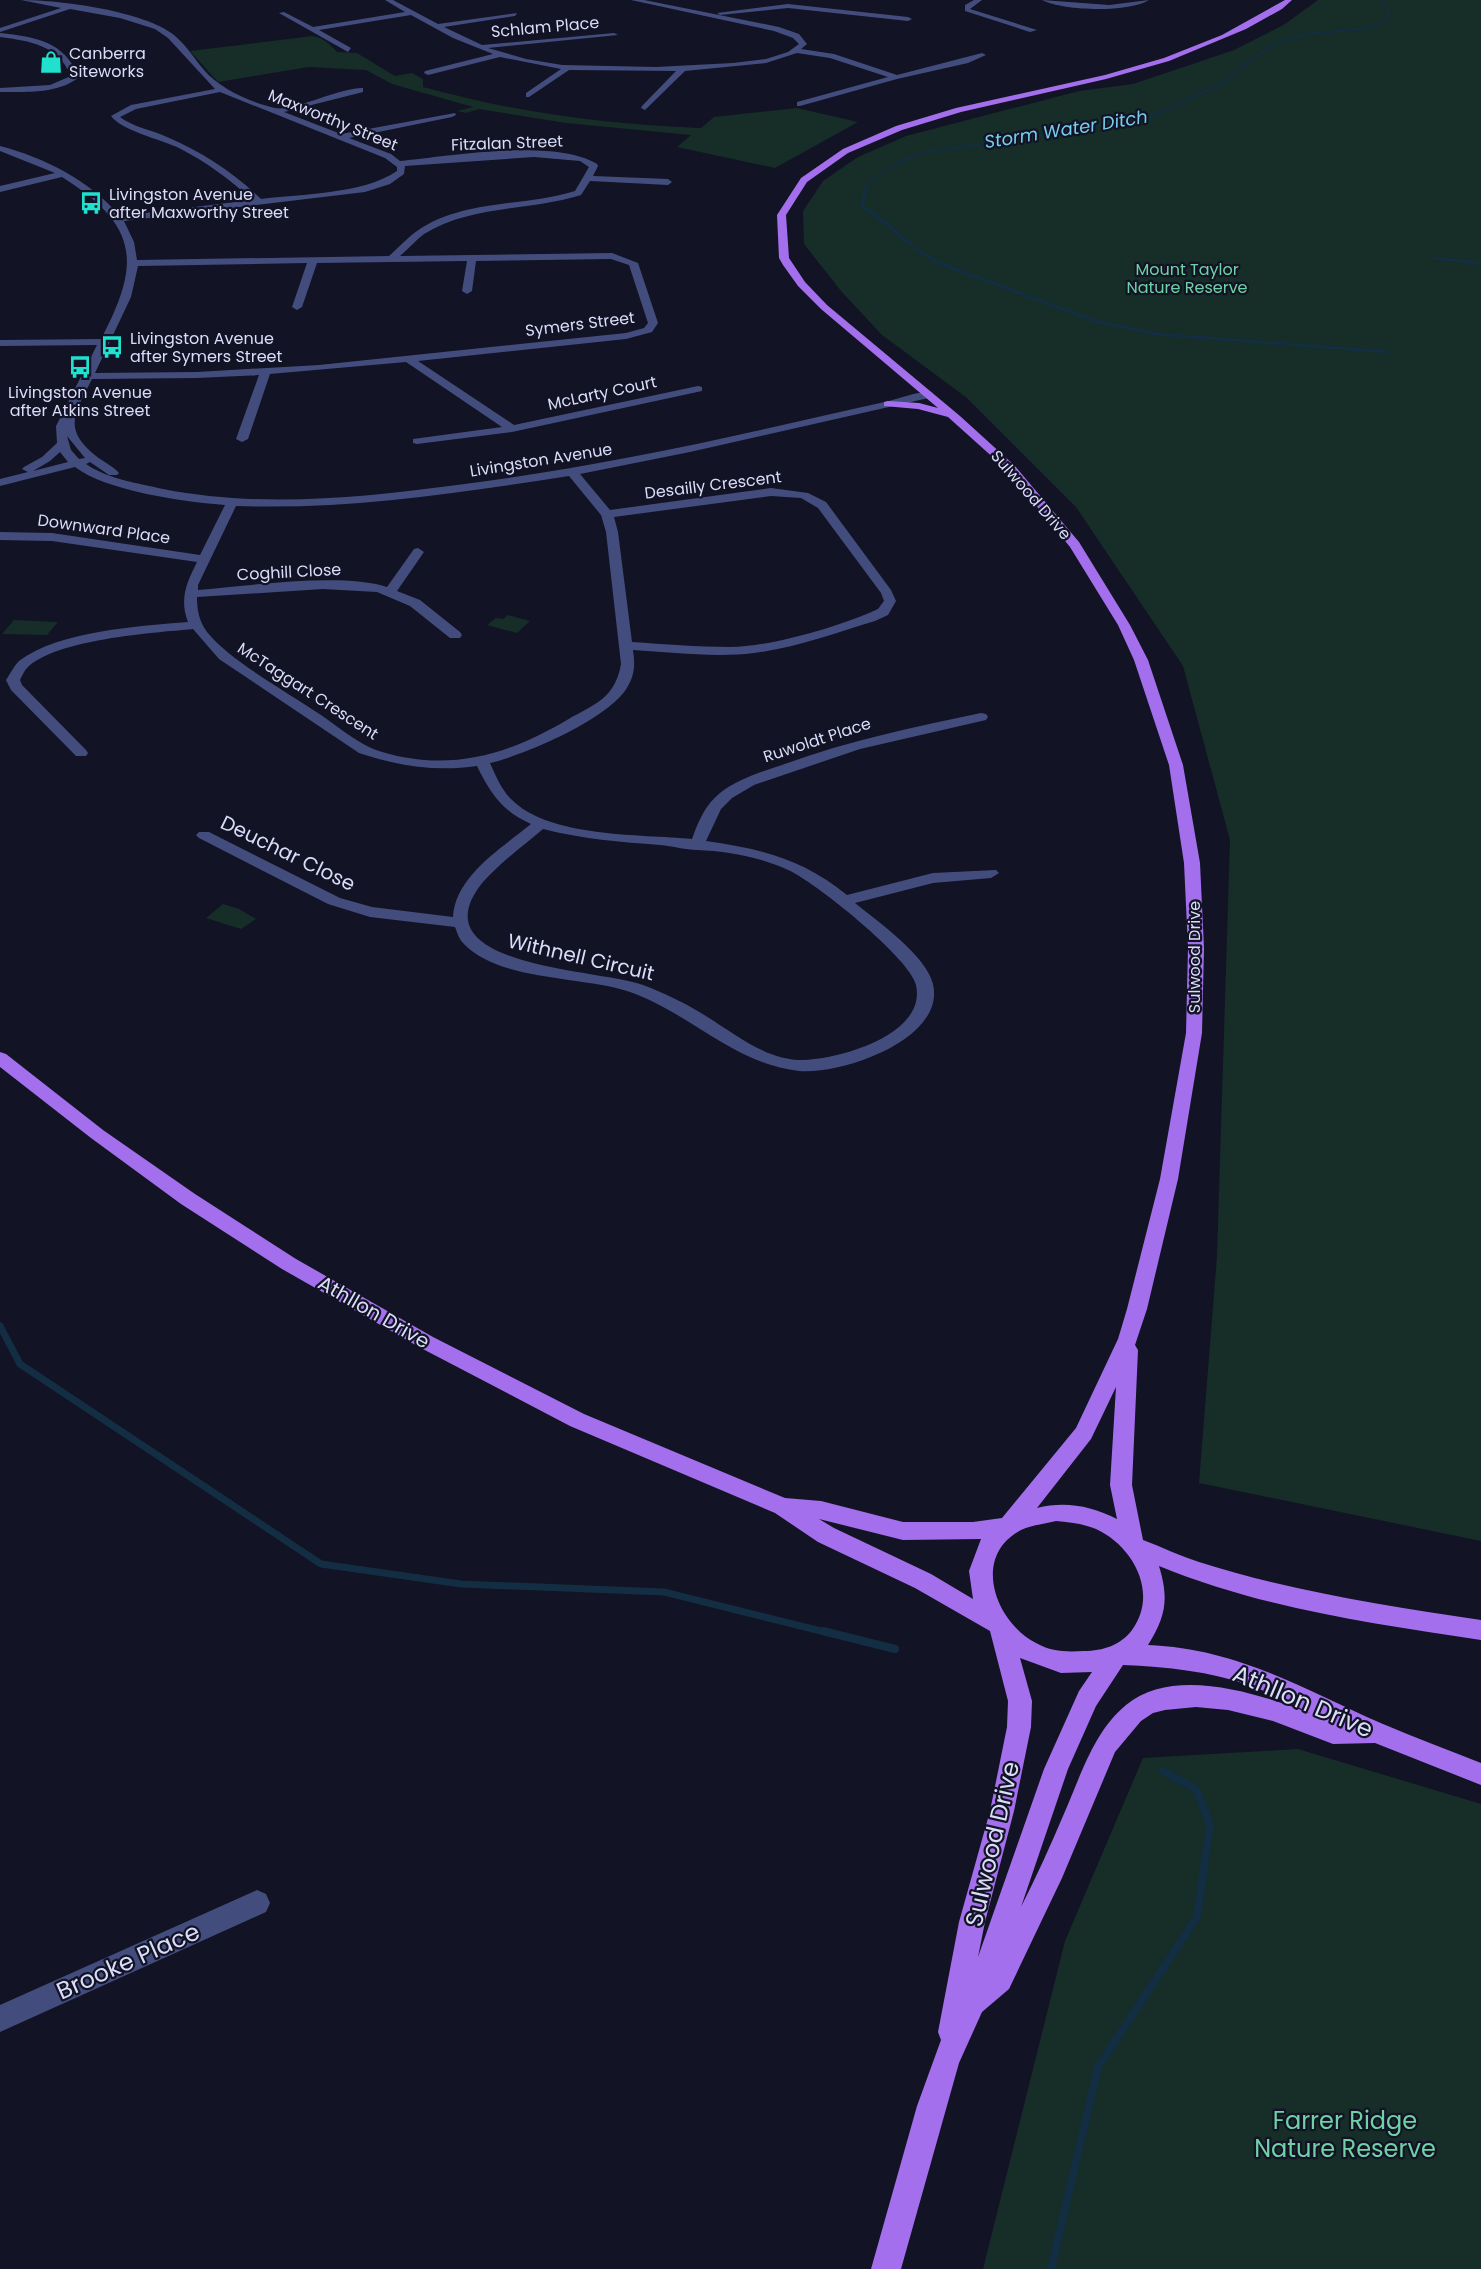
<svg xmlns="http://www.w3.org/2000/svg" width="1481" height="2269" font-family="Poppins,sans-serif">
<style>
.green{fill:#162d28}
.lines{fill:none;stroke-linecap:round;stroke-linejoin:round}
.stream-far3{stroke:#132e42;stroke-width:2}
.stream-far2{stroke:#132e42;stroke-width:3}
.stream-far1{stroke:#132e42;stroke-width:7}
.stream{stroke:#132e42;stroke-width:8}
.minor{fill:#434d7d;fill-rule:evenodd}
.major{fill:#a46fec;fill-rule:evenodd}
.labels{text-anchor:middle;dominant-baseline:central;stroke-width:4.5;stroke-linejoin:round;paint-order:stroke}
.far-street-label{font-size:16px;fill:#daddfa;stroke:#121324}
.far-poi-label{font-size:16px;fill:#daddfa;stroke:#121324;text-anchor:start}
.far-park-label{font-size:16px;fill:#6fd1a5;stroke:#121324}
.far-water-label{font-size:18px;font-style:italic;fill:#76cded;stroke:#121324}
.street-label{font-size:20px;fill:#daddfa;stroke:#121324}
.near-street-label{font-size:24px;fill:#daddfa;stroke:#121324}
.near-park-label{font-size:24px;fill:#6fd1a5;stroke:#121324}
</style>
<rect width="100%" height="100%" fill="#121324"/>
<path class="green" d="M1318,0H1481V1541L1199,1483L1217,1256L1230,840L1183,666L1076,507L967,398L882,335L841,291L804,244L803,211L823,181L858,157L906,136L1079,91L1133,84L1234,50L1285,24Z
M312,36C323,37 331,45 337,52L357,53L395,76L412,73L423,79V87C519,113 602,124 701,128L714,117L797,108L858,122L775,168L677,147L691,135L566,123L479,109L466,113L457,111L473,107L392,84L366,70L309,67L218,82L190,51Z
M508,615L530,621L517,633L487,625L496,618L503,619Z
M14,620L58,622L47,635L2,634Z
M223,904L239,909L256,919L241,929L206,918Z
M1298,1749L1481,1804V2269H983L1065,1941L1143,1758Z"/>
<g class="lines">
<path class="stream-far3" d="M866,190L868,182L895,164L926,152L1145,120L1223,83L1253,58L1280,41L1312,33L1355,30L1377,25L1386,20L1388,12L1382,0"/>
<path class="stream-far2" d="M866,189L862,205L911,244
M915,248L936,262L1095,321L1156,334L1388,352
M1434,258L1481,263"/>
<path class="stream-far1" d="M0,1326L20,1364L321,1564L461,1584L664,1592L829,1633"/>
<path class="stream" d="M823,1631L895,1649
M1051,2269L1098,2067L1197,1917L1210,1824L1196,1789L1163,1771"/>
<path class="minor" d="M21,0C60,0 144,11 174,35C186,45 194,58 204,70C219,88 251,103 275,108C292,112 341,87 363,88V92L284,112L341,134L455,113L456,115L452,117L349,138L391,154L400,161C451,156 554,138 597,164L598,166L593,176L668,179L672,182L668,185L590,181L581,195C530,211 471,205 424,234C416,240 408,249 400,256L612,253L638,263L658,323L652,332L626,339L418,361L514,425L698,386L702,387V391L512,432L417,444L413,443V439L502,427L406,362L270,374L248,439L242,442L236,439L259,375L197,378L92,379C76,412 61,428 96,456C104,462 113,466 119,473L117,475H109L90,462L86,464C108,479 137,483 163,489C260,508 359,498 457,485C560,472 663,452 765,429C806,420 847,410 889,401C902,398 920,390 933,393V397L690,452L580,474L610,510L771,488L808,493L826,502L891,590L896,601L888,615L875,621C835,633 795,648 754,653C714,658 672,652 633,650C635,663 635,674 628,686C611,718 525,755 490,763C496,776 501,789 511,799C549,838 640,834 692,839C698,822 705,805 720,793C738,779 761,772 782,765C847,741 914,727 981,713L986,714L988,717L986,720L860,749L754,785L732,798L721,809L706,841C762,849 803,859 847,895L933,873L996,870L999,873L991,878L933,883L855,903C878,922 926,955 933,984C946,1040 840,1075 799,1071C733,1064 688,1011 627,991C580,976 498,981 463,943C459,939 457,932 455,927L370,917L328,904L199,838L196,835L199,832H209L340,898L372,907L453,917C455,876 502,848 531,824C503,812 490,793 477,766C436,772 398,766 359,753L219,659L193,629C152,633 56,639 27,668C24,671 22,676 20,680L22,685L86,750L88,753L86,756H76L11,690L6,680C10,674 14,666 19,661C58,631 140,626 188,622C179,599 187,582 197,562L52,541L0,540V532L52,533L200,555L225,505C185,502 106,491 75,467L0,486V479L28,472L22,469L24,467L42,457L57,443L56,426L97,345L0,346V340L101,339C142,262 138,225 62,177L0,192V186L55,173L0,151V146C45,158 89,180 120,216L252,200C230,179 206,162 179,148C160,139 122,131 111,116L131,105L215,89L168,38L155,29L120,18L70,9L0,32V28L61,8ZM220,92L385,158L397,167V171C364,194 301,194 261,199C233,172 202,152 167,137C152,130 133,127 120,117L136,109ZM534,157L580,161L589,167L575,191C524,207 463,199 417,231C407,238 398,248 389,256L137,260L134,242L124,221L365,192L390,184L404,174L405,166ZM611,259L629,265L648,323L644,328L626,333L319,365L197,372L95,373L131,297L138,266L307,263L292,307L297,310L302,307L317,263L467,261L462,291L467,294L472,291L476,261ZM67,436L85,458L79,459L71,450ZM60,452L68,462L33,471L50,461ZM569,476L601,515L606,532L621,664C615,699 594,704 567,720C522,746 478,764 424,760C406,758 388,755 371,748C354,740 337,726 321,715C289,693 230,661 207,632C199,621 197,610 197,597L323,589L377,592L410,606L450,638H460L462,635L460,632L420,600L397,591L424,552L418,548L414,549L387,587C341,572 248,586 198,590V585L236,506C348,510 459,493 569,476ZM771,496L801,498L818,508L881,593L884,601L878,609C842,626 770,647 730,647C697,647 664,644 632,642L618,532L614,517ZM543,829C582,839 621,842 660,845C673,846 686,850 697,850C727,851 759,857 786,869C813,880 911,959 916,985C927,1035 839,1059 803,1060C764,1060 733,1032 701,1013C683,1002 664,993 643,985C603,969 413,968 483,882C501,862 523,846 543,829Z
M385,0H393L438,24L517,13L515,16L444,27L482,45L614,33L618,35L488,48L526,59L562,65L656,67L733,63L766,59L788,52L799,44L793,38L774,31L631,0H644L779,27L799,34L807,44L801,49L834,54L897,75L982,53L986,55L968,63L897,79L800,106H797V102L888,77L830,58L797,53L766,63L685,71L645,110L641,108L642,106L676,71L569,70L529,97H526V93L561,69L500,57L428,75L424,73L425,71L493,54L453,38L411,15L319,30L351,48L348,52L279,13L284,12L313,27L405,12Z
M974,0H982L970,9L1037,30L1030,32L965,11V5Z
M1042,0L1109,5L1149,0C1129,13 1063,11 1042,0Z
M788,4L908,17L912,19L908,21L788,8L720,15L717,13Z
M0,33C36,37 64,41 79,77C59,94 25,92 0,92V88L50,85L71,76C58,45 30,41 0,37Z
M257,1890L266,1894L270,1903L266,1912L0,2032V2005Z"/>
<path class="major" d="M1285,0H1292L1282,9L1246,29L1169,61L1106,79L961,112L902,130L848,153L807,182L786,215L789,258L805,282L827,305L960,416L1015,466L1079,542L1130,625L1148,660L1183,765L1200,863L1204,948L1202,1033L1178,1179L1147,1309L1135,1345L1138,1350L1132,1485L1143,1540C1162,1547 1180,1556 1199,1562C1290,1591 1386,1606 1481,1620V1640C1373,1624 1261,1608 1159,1566C1169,1599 1166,1616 1148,1645C1240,1649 1302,1689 1383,1724C1416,1738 1449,1750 1481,1763V1785L1375,1743L1333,1744L1273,1721L1228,1710L1196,1707L1165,1710L1153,1713L1141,1721L1115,1752L1062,1878L1009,1989L982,2012L959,2063L901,2269H871L917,2106L941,2040L938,2032L959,1922L990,1811L1007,1727L1008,1701L990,1631L915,1588L818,1542L775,1513L570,1426L419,1347L282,1269L181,1204L91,1138L0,1067V1052L6,1054L103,1130L195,1194L296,1259L433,1337L584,1414L785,1498L821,1501L903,1522H973L1002,1518L1076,1428L1118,1339L1127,1309L1160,1179L1186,1033L1188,948L1184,863L1169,765L1134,660L1118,625L1070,547L1007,470L948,417L918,409L884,406V402L888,401L919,403L938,408L821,309L798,286L783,265L779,258L777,215L801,178L843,149L896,126L956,108L1105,75L1164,58L1222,35ZM1116,1387L1110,1485L1117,1519C1091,1506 1065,1501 1037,1508L1091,1439ZM819,1519L903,1540L981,1539L969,1571L973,1599L931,1574L834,1528ZM1056,1521C1069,1522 1084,1524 1096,1529C1133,1546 1159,1593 1132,1630C1121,1645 1103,1651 1084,1651C1067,1652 1052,1652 1036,1643C995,1622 971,1556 1021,1530C1031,1525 1045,1524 1056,1521ZM1020,1658L1061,1673L1092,1672L1079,1691L1044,1769L978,1957L985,1922L1014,1811L1031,1727L1032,1701ZM1123,1665C1167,1667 1210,1671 1251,1686C1271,1693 1291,1704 1310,1713C1259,1694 1174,1665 1126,1705C1093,1732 1080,1778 1063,1816C1050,1847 1036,1877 1021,1907L1068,1769L1096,1706Z"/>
</g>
<defs>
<g id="shop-bare" transform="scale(1.8)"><path d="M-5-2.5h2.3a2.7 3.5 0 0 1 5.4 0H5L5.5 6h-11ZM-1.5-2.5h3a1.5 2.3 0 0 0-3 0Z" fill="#1fe1ce" stroke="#121324" stroke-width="2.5" paint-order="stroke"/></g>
<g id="bus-bare" transform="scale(1.8)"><path d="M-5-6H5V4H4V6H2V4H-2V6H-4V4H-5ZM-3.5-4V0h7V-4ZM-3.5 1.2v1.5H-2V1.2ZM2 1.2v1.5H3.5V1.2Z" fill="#1fe1ce" stroke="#121324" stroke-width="2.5" paint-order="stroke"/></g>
</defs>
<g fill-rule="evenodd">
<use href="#shop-bare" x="51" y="62"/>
<use href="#bus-bare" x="91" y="203"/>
<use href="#bus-bare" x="112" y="347"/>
<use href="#bus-bare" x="80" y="367"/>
</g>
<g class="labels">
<g class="far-street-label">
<text transform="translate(545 27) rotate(-5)">Schlam Place</text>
<text transform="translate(333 120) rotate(22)">Maxworthy Street</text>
<text transform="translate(507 143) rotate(-2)">Fitzalan Street</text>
<text transform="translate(580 324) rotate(-7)">Symers Street</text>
<text transform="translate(602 393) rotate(-12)">McLarty Court</text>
<text transform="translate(541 460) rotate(-9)">Livingston Avenue</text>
<text transform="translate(713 485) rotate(-7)">Desailly Crescent</text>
<text transform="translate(1031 495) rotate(49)">Sulwood Drive</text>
<text transform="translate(104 529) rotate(8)">Downward Place</text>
<text transform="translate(289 572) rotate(-3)">Coghill Close</text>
<text transform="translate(308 691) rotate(33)">McTaggart Crescent</text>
<text transform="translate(817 740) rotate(-18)">Ruwoldt Place</text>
<text transform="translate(1194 957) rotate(-90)">Sulwood Drive</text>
</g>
<g class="far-poi-label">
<text x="69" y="53">Canberra<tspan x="69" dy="18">Siteworks</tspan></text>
<text x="109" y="194">Livingston Avenue<tspan x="109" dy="18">after Maxworthy Street</tspan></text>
<text x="130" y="338">Livingston Avenue<tspan x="130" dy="18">after Symers Street</tspan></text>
<text x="80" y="392" text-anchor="middle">Livingston Avenue<tspan x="80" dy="18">after Atkins Street</tspan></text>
</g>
<g class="far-park-label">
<text x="1187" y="269">Mount Taylor<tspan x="1187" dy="18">Nature Reserve</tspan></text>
</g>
<g class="far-water-label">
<text transform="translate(1066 129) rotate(-9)">Storm Water Ditch</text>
</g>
<g class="street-label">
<text transform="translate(288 853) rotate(26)">Deuchar Close</text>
<text transform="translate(581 957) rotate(13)">Withnell Circuit</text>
<text transform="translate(374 1312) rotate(30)">Athllon Drive</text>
</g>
<g class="near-street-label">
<text transform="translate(1303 1701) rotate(23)">Athllon Drive</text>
<text transform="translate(992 1844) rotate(-77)">Sulwood Drive</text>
<text transform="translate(128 1961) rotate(-24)">Brooke Place</text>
</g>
<g class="near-park-label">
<text x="1345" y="2120">Farrer Ridge<tspan x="1345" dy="28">Nature Reserve</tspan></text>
</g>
</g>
</svg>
